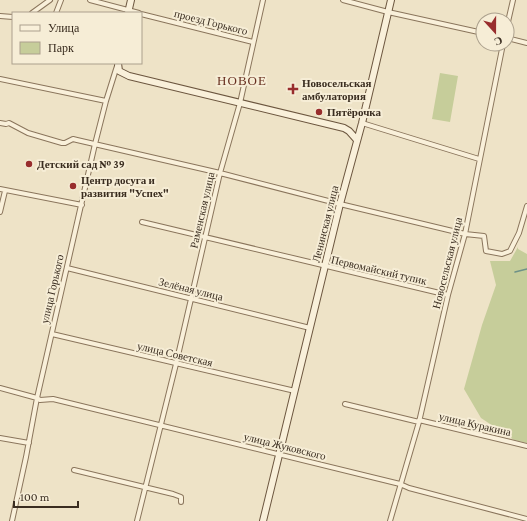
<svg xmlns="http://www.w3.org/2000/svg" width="527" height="521" font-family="'Crimson Pro',serif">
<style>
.green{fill:#c6cd9a}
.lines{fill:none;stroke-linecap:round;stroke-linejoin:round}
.stream{stroke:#6e9188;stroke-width:1.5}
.street-casing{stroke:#8a755c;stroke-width:6}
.secondary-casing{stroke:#6c563f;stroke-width:8}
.street{stroke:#f9f0da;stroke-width:4}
.secondary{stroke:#f9f0da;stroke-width:6}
.poi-dot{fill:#982d2d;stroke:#f6edd6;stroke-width:1.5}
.labels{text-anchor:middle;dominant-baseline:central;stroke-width:4;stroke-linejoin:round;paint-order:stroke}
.street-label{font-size:11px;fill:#3a2d20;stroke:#f6edd6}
.poi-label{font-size:11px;font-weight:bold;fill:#3a2d20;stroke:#f6edd6;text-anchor:start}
.quarter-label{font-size:13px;letter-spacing:1px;fill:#672f1f;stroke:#f6edd6}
</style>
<rect width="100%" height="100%" fill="#eee3c7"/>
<path class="green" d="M440,73L458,76L450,122L432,119Z
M518,247V249L527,254V443L514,440L481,418L464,389L482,325L496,285L490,261H510Z"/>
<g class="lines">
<path class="stream" d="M515,272L527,269"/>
<g class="street-casing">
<path id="street" d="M90,0L139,13
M343,0L388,12L483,33
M32,13L50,0
M56,13L61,0
M141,14L253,42
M0,16L13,17
M507,26L513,0
M507,38L527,43
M0,79L106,101
M0,123L6,124L9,123L28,133L62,143H65L73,139L77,140L220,173L340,204L465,234L484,236L486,251L502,254L510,251L519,233L527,206
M362,123L479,159
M0,189L82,205
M0,212L5,191
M142,222L448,295
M67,268L310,328
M52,334L295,391
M0,388L37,398L40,400L53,399L400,484L409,488L527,519
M345,404L419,422
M419,420L527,446
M0,438L29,443
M74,470L173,494L181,497V502
M12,521L26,457L37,398L95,144L106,101L117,66
M137,521L176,364L220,173L240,103L263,0
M390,521L419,422L448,295L465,234L503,44"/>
</g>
<g class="secondary-casing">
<path id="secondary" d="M128,13L131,0
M118,63L119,71L129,76L344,128L349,131L357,140
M263,521L340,204L362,123L391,0"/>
</g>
<use href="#street" class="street"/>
<use href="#secondary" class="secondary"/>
</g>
<g class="poi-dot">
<path d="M291 83h4v4h4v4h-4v4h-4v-4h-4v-4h4z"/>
<circle cx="319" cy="112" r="4"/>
<circle cx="29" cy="164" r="4"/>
<circle cx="73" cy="186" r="4"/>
</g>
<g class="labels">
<g class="street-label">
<text transform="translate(211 22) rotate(14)">проезд Горького</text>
<text transform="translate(202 210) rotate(-77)">Раменская улица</text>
<text transform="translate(325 224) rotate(-76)">Ленинская улица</text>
<text transform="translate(447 263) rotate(-76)">Новосельская улица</text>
<text transform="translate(379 270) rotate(13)">Первомайский тупик</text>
<text transform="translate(52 289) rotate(-77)">улица Горького</text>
<text transform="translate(191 289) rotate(14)">Зелёная улица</text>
<text transform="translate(175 354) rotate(13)">улица Советская</text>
<text transform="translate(475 424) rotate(13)">улица Куракина</text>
<text transform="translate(285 446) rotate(14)">улица Жуковского</text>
</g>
<g class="poi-label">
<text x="302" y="83">Новосельская<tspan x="302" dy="13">амбулатория</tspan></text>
<text x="327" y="112">Пятёрочка</text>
<text x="37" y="164">Детский сад № 39</text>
<text x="81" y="180">Центр досуга и<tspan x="81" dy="13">развития "Успех"</tspan></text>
</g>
<g class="quarter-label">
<text x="242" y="80">НОВОЕ</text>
</g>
</g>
<rect x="12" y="12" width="130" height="52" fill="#f6edd6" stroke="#aba08d"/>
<rect x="20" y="25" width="20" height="6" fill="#f9f0da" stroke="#aba08d"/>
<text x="48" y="32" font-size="12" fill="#3a2d20">Улица</text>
<rect x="20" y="42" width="20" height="12" fill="#c6cd9a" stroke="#aba08d"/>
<text x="48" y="52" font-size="12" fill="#3a2d20">Парк</text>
<g transform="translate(495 32) rotate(159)"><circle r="19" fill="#f6edd6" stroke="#aba08d"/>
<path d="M0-3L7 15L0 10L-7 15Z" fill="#982d2d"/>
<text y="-6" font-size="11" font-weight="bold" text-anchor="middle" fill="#3a2d20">С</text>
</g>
<path d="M14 501v6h64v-6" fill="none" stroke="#3a2d20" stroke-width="2"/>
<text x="20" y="501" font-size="12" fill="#3a2d20" stroke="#f6edd6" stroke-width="3" paint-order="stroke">100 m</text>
</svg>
